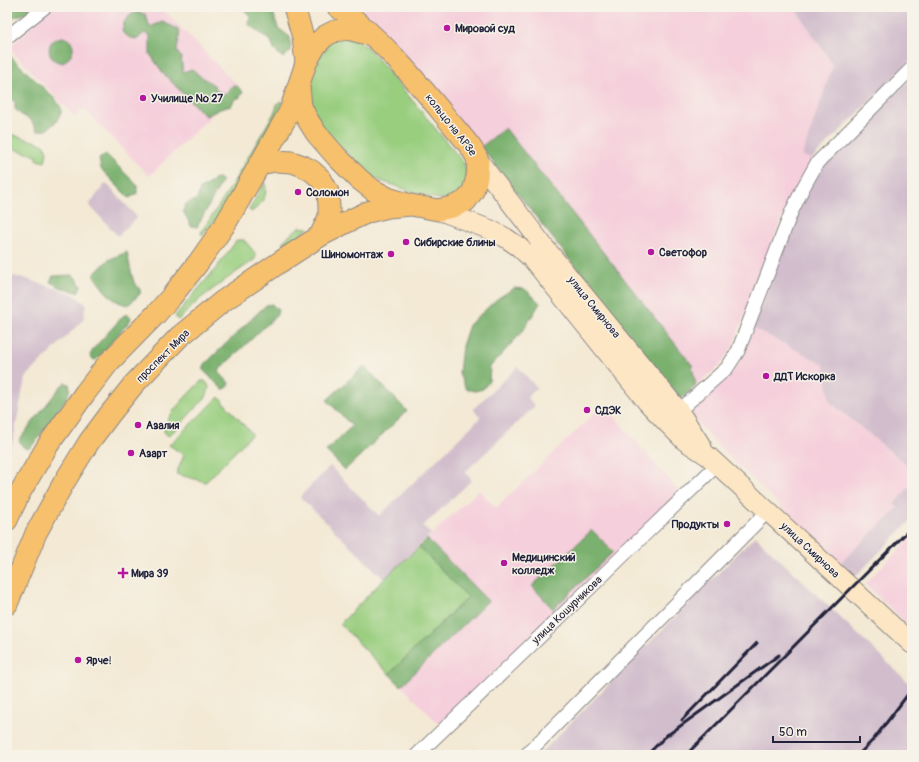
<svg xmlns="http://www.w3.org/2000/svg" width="919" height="762" font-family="Pangolin,sans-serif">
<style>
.built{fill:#f5cfdb}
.industrial{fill:#d1bdcc}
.green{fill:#99ce7f;stroke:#5e785d}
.forest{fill:#7ab16e;stroke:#4e6a54}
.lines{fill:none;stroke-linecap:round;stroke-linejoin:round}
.minor-casing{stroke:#8a8688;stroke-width:15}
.secondary-casing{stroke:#8a8688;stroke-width:21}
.primary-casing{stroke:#8a8688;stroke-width:23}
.minor{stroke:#fff;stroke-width:13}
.secondary{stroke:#fce6c4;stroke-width:19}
.primary{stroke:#f7c06c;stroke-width:21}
.rail{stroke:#22223b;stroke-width:3}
.poi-dot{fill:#b5179e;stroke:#f7f3e8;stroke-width:1.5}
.labels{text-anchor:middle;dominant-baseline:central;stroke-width:3;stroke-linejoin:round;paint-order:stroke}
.poi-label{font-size:11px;font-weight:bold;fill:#22223b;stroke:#f7f3e8;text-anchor:start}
.street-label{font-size:11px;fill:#22223b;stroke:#f7f3e8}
</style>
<rect width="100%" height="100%" fill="#f7f3e8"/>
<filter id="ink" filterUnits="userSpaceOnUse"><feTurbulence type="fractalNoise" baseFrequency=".025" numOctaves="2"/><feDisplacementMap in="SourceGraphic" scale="8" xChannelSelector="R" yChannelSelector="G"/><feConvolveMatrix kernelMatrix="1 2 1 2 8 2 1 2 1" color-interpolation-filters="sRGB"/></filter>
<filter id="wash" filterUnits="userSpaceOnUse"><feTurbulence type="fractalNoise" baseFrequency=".012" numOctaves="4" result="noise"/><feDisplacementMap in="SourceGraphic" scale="16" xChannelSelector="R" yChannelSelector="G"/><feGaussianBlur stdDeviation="0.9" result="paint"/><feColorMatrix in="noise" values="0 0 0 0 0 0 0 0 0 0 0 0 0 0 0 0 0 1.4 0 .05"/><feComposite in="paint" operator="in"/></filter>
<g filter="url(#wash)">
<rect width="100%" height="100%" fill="#f3e9d4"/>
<path class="built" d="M51,7H161L240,88L149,176L84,109L75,117L9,48Z
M352,7H794L833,65L803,155L812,159L785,210L732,348L722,363L680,400L450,109Z
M753,328L825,364L830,402L912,469V484L894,504L898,508L840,563L723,451L690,414L732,373L744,354Z
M604,404L680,493L439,724L340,624L384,579L479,490L496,508Z
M912,536V629L865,584Z"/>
<path class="industrial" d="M794,7H912V59L812,159L802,156L833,65Z
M912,78V469L830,402L824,364L753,328L796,216L808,191L822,167L852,136Z
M106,183L137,217L118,236L89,205Z
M7,275L23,278L73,294L86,304L83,320L25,378L13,441L7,458Z
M518,367L537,388L527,397L535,406L465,472L472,480L423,526L431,534L384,579L300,497L330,466L379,516L481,417L473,409Z
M912,484V519L855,577L840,563L898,508L894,504Z
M755,536L912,686V755H539Z"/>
<path class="green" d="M333,36L356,39L367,47L379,60L463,162L467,171V180L463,189L455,195L448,198L438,199L425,196L381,181L371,176L361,169L321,124L311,104L310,90L313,66Z
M282,101V105L220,215L202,235L201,232L224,198L274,113L278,103Z
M7,133L40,143L45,146L47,152L45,162L37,160V156L7,147Z
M265,181C266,191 267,195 261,203C258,207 255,209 251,212L249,210Z
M299,227L309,228L300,235L284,244L282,242Z
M237,240H244L255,253L256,257L254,260L228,278L201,298L178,320L175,316L217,267Z
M201,381H205C211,387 209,389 206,397L172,433L168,436L164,432C164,416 190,393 201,381Z
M219,397L252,434L206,482L176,474L184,455L169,445Z
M419,547L468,597L389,674L340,624L384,579Z"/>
<path class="forest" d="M7,7H36L24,14L10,18L7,21Z
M241,7H273L274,15L278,28L290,37L291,51L283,58L274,50L271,41L249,25L250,16Z
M136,12L145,14L150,27L162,22L172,26L180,31L177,51L181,58L183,72L192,69L200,76L214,85L217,91L225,94L233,85L237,86L243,92L239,98L235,99L231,106L220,109L206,116L200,111L163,73L150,54V35L144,33L138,39L130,38L122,32C123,22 126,17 136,12Z
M62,37C79,41 74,55 63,63C62,62 58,62 56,61C48,57 46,43 56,39C58,38 60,38 62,37Z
M7,53L56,100L61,108V113L56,122L46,130L37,131L31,120L20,114L15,109V101L7,98Z
M505,128L692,365L696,386L680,400L481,147Z
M106,154L137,185V194L129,198L101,169L99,159Z
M218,178L222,181L197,227L191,226L183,211L186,204L197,199L200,189Z
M127,252C129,261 131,274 134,282C137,287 141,287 140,294L128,305C110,302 103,288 93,275L108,260Z
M73,275L77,279L81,286L78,292L62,288L50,282L53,276Z
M514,288L525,289L540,303L523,331L490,367L489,381L483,389L475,391L466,389L459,373L462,346L469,325L497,299Z
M272,304L278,310L277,315L221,368L219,372L229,383L228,387L223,390L203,370L205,364L266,305Z
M124,315H129L131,317L130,321L99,357L96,360L92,359L90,355L94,348Z
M364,366L407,411L345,470L326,451L352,426L327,400Z
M65,383L69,384L70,388L68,396L49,424L31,447L27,449L23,447L19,440L61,386Z
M592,530L613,552L553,609L532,586Z
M427,539L488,601L401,686L389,674L468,597L419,547Z"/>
</g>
<g filter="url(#ink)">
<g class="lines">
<g class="minor-casing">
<path id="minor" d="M7,37L45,7
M674,415L727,368L738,351L791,213L803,188L817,163L912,68
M417,755L555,622L637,542L717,465
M526,755L768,511"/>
</g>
<g class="secondary-casing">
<path id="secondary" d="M478,160L546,249L679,411L702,447
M438,210L491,230L506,238L519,247L533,260L647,402L666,422L685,441L708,456L912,644"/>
</g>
<g class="primary-casing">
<path id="primary" d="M294,7L303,37L306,63
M299,86L301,106L306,117L316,133L336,156L359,179L373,190L388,198L411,205L438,210L452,207L466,201L473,191L477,177L478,160L472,149C464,138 454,127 445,116C413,77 380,37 338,7
M259,164L276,161L292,162L303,166L312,171L321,179L328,192L329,207V217L320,236
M7,520L19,494L48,445L85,393L109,362L156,314L171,297L198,263L224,226L241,197L290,111L306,63L316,45L325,36L335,31L348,29L371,35
M7,604L36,533L63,484L89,442L110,414L134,384L179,337L223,301L280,262L320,236L353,219L368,212L388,207L411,205"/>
</g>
<use href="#minor" class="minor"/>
<use href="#secondary" class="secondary"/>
<use href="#primary" class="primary"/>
<path class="rail" d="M682,720L757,643
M665,737L779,655
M647,755L668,734
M686,755L912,527
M858,755L874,739L912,689"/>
</g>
</g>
<g class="poi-dot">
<circle cx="447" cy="28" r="4"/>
<circle cx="143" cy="98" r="4"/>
<circle cx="298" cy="192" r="4"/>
<circle cx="406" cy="242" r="4"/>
<circle cx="651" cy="252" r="4"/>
<circle cx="391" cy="254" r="4"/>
<circle cx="766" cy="376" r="4"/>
<circle cx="587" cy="410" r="4"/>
<circle cx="138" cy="425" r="4"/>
<circle cx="131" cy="453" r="4"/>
<circle cx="727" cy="524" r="4"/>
<circle cx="504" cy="563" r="4"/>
<path d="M121 567h4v4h4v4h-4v4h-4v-4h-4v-4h4z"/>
<circle cx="78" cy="660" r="4"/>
</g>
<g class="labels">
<g class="poi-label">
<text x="455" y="28">Мировой суд</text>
<text x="151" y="98">Училище № 27</text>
<text x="306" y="192">Соломон</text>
<text x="414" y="242">Сибирские блины</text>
<text x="659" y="252">Светофор</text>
<text x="383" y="254" text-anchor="end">Шиномонтаж</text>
<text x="774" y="376">ДДТ Искорка</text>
<text x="595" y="410">СДЭК</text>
<text x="146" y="425">Азалия</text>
<text x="139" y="453">Азарт</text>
<text x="719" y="524" text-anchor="end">Продукты</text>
<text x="512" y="557">Медицинский<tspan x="512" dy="13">колледж</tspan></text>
<text x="131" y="573">Мира 39</text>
<text x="86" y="660">Ярче!</text>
</g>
<g class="street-label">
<text transform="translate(451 125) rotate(52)">кольцо на АРЗе</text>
<text transform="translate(594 307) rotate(51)">улица Смирнова</text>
<text transform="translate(163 356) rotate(-45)">проспект Мира</text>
<text transform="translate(810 550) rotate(43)">улица Смирнова</text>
<text transform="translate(567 610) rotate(-44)">улица Кошурникова</text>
</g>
</g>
<rect width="919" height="762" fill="none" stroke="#f7f3e8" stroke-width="24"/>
<path d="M773 736v6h87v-6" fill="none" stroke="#22223b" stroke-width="2"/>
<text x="779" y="736" font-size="12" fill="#22223b" stroke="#f7f3e8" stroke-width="3" paint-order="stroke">50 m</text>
</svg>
